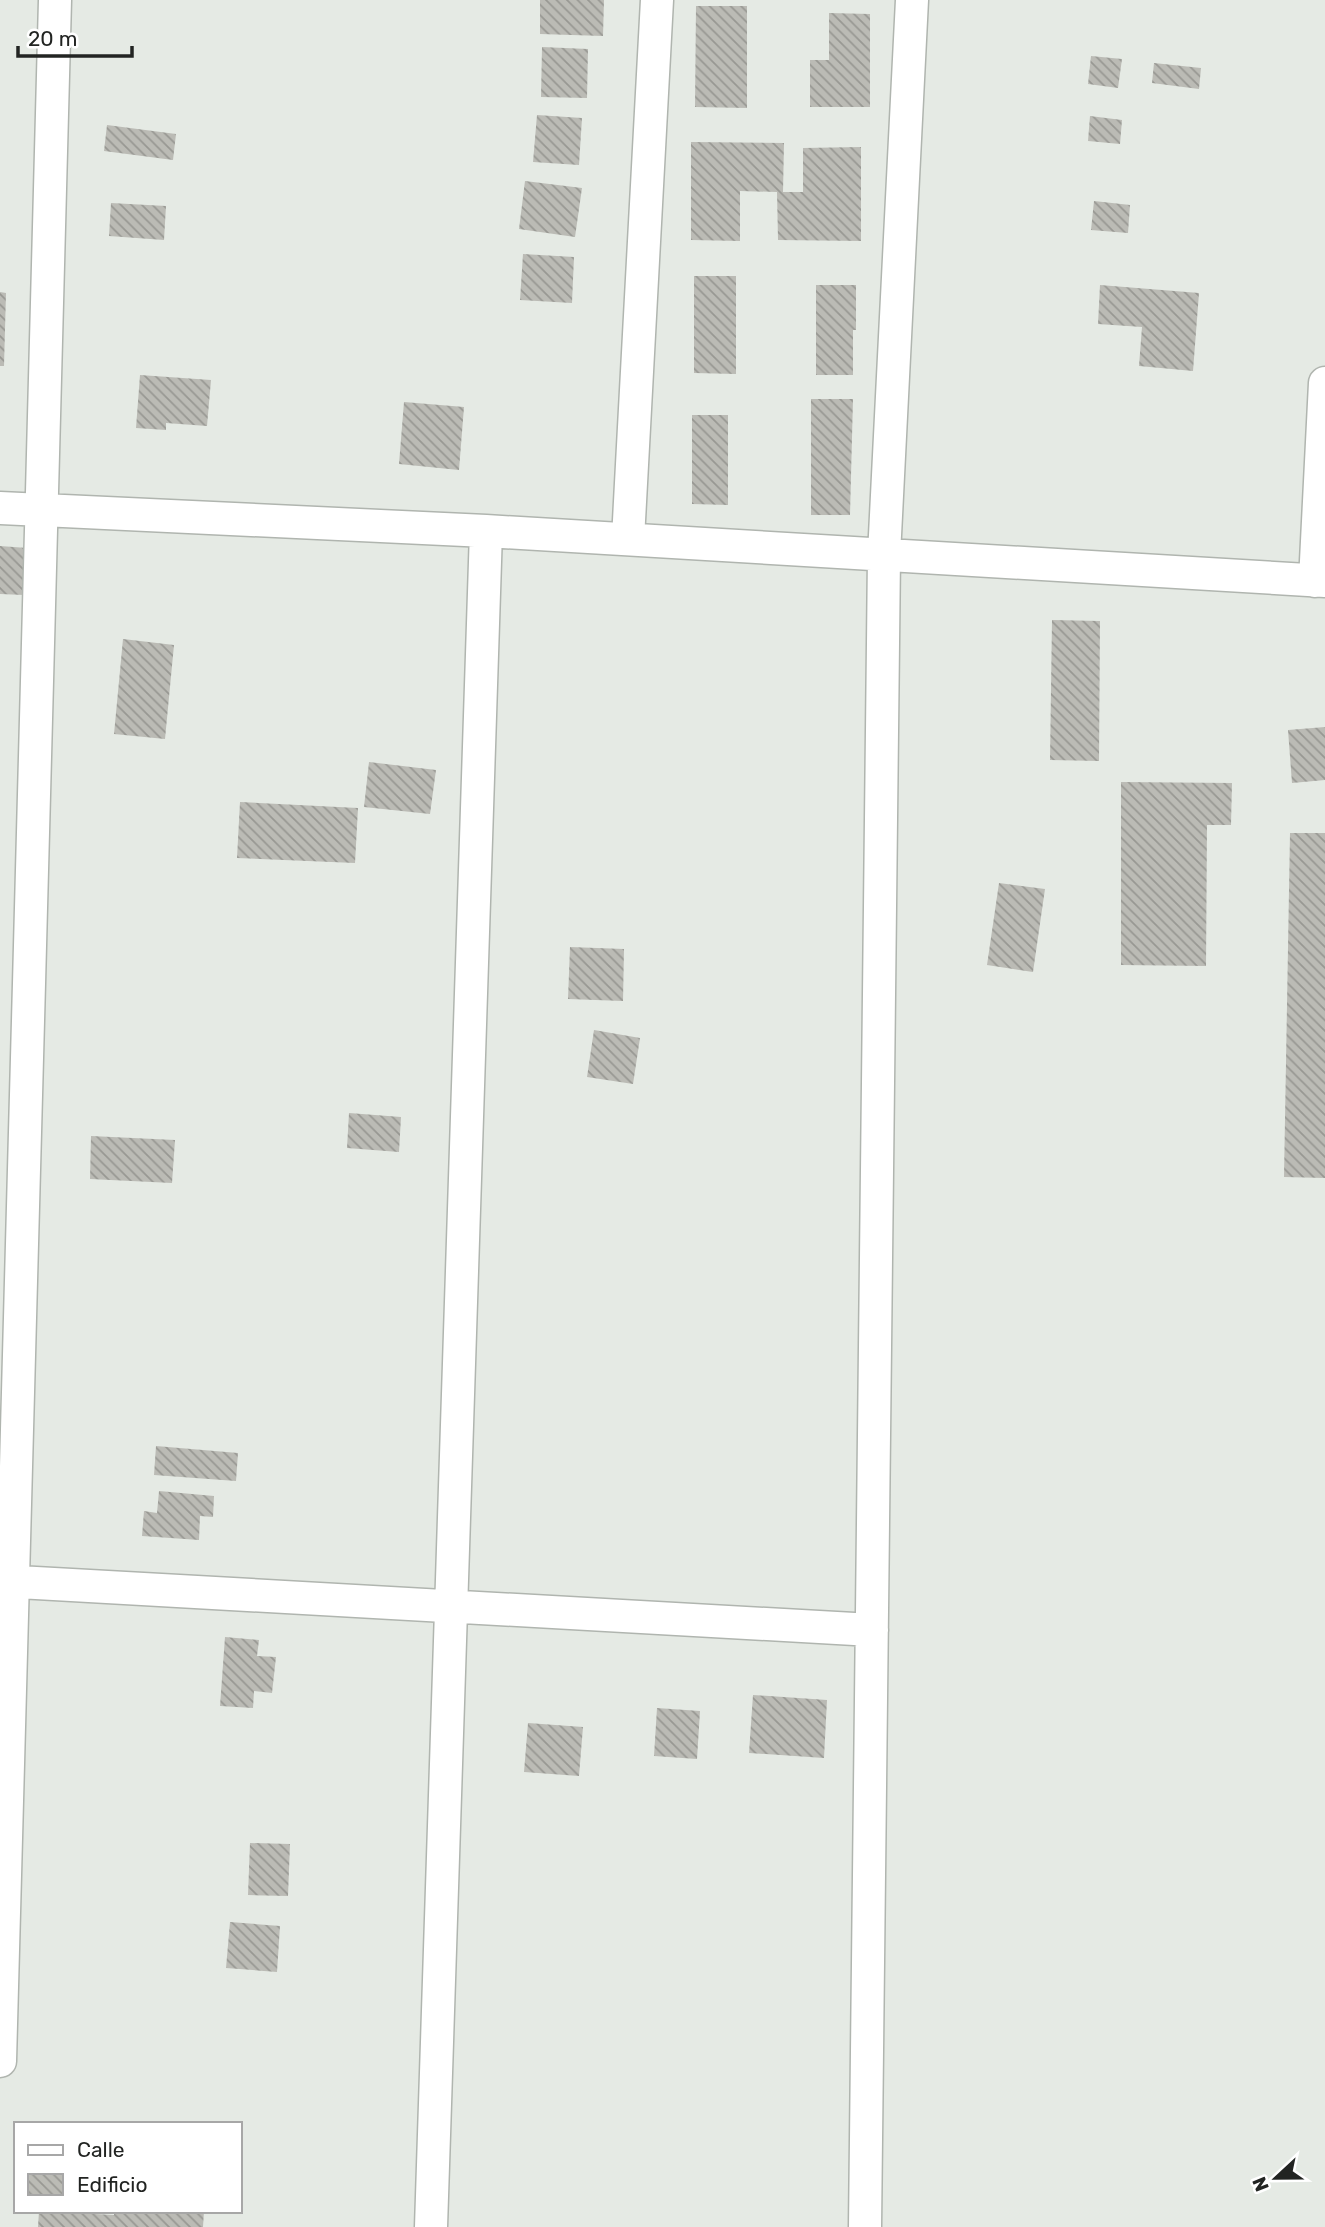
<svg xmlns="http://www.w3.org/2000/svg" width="1325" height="2227" font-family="Rubik,sans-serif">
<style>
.building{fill:url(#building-back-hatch)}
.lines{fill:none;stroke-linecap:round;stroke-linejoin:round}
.street-casing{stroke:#b0b5af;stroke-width:35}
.street{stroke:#fff;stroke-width:32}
</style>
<defs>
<pattern id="building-back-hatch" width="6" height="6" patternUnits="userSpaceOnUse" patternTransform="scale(1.75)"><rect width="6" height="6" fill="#bbbbb5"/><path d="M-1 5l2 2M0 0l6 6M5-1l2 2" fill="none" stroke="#989893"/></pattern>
</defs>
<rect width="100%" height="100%" fill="#e5eae4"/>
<path class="building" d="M540,0H604L603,36L540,34Z
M696,6H747V108L695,107Z
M829,13L870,14V107H810V60H829Z
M542,47L588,49L587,98L541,97Z
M1091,56L1122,59L1118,88L1088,84Z
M1154,63L1201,68L1199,89L1152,83Z
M537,115L582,118L579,165L533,162Z
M1090,116L1122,120L1120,144L1088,141Z
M107,125L176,134L173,160L104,151Z
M691,142L784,143L783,192H803V148L861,147V241L778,240L777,192L740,191V241L691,240Z
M525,181L582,188L575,237L519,229Z
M1094,201L1130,205L1128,233L1091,230Z
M111,203L166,206L164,240L109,236Z
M523,254L574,257L572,303L520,300Z
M694,276H736V374L694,373Z
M816,285H856V330H853V375H816Z
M1100,285L1199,293L1193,371L1139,366L1142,327L1098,324Z
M0,292L6,293L4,366H0Z
M140,375L211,380L207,426L166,423V430L136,428Z
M811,399H853L850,515H811Z
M404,402L464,407L459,470L399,464Z
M692,415H728V505L692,504Z
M0,546L27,548L24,595L0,594Z
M1052,620L1100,621L1099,761L1050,760Z
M123,639L174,645L165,739L114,734Z
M1325,727V780L1292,783L1288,730Z
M369,762L436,770L430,814L364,807Z
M1121,782L1232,783L1231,825H1207L1206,966L1121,965Z
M240,802L358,808L355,863L237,858Z
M1290,833H1325V1178L1284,1177Z
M999,883L1045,889L1033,972L987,965Z
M570,947L624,949L623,1001L568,999Z
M594,1030L640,1038L633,1084L587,1077Z
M349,1113L401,1117L399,1152L347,1148Z
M91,1136L175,1140L172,1183L90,1179Z
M156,1446L238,1453L236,1481L154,1475Z
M159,1491L214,1496L213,1517L200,1516L199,1540L142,1536L144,1511L157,1513Z
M225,1637L259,1640L257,1656L276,1657L272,1693L254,1691L253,1708L220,1706Z
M753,1695L827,1700L824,1758L749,1753Z
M657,1708L700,1711L697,1759L654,1756Z
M528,1723L583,1727L579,1776L524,1772Z
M250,1843L290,1844L288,1896L248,1895Z
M230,1922L280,1926L277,1972L226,1968Z
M39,2211L114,2215V2211H204L203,2227H38Z"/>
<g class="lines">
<g class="street-casing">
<path id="street" d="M0,508L486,531L1325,581
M628,539L657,0
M1315,581L1325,383
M0,1581L872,1630
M0,2061C22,1374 34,687 55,0
M431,2227L486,531
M865,2227L884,555L912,0"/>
</g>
<use href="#street" class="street"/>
</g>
<rect x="14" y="2122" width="228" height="91" fill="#ffffff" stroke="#a7a7a7" stroke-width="2"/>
<rect x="28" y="2145" width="35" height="10" fill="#ffffff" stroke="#a7a7a7" stroke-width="2"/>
<text x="77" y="2157" font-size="21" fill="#222422">Calle</text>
<rect x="28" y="2174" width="35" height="21" fill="url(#building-back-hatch)" stroke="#a7a7a7" stroke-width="2"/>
<text x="77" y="2192" font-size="21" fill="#222422">Edificio</text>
<g transform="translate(1276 2178) rotate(248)" stroke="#ffffff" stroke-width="5" paint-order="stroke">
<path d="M0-5L12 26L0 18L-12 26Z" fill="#222422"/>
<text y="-10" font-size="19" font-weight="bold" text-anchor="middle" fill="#222422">N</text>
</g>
<path d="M18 46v10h114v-10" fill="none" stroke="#222422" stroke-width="3.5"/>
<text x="28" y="46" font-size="21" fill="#222422" stroke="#ffffff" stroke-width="5" paint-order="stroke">20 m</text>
</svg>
